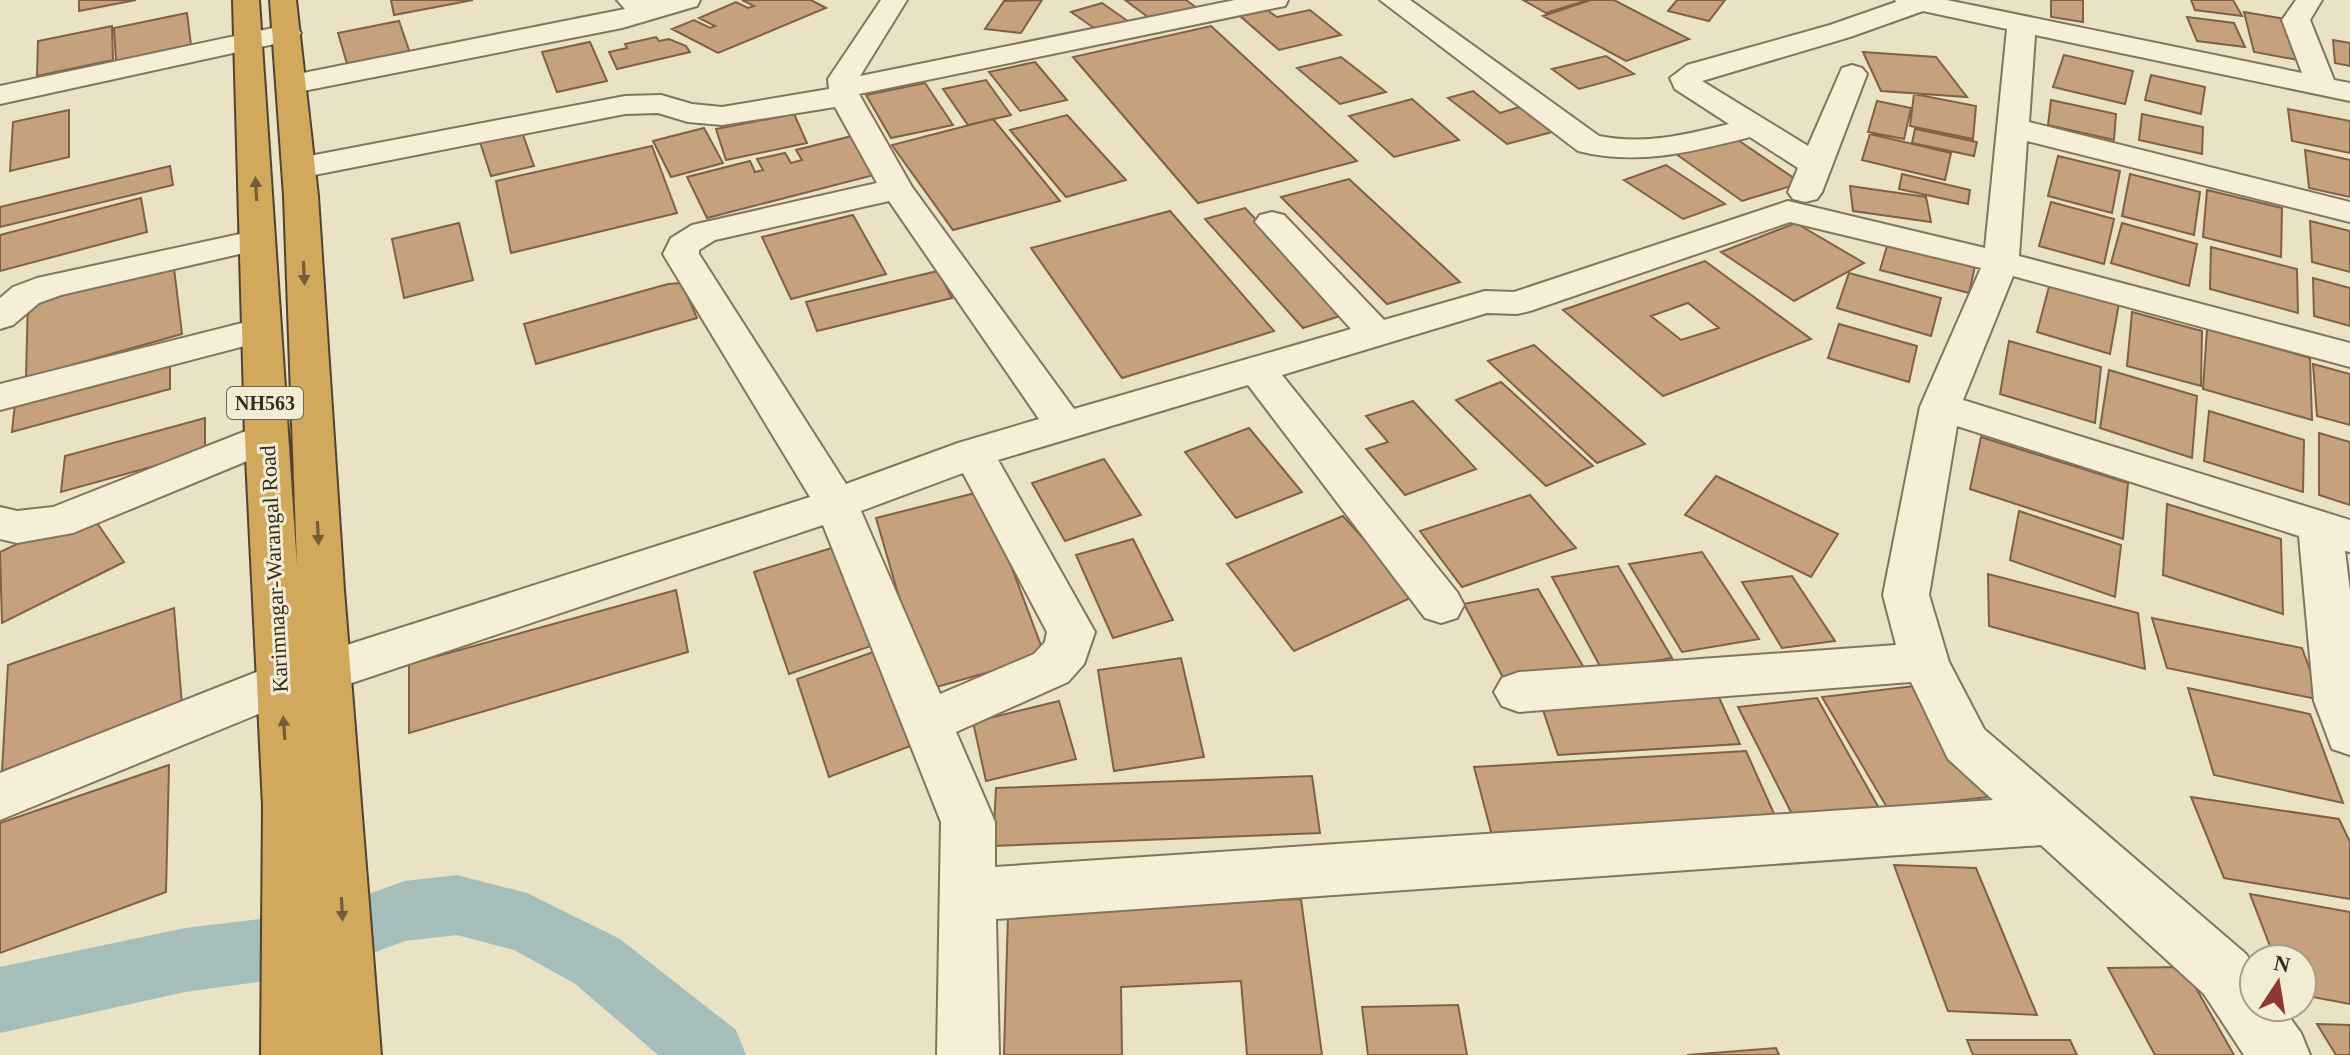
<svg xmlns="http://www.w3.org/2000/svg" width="2350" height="1055" font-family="Georgia,serif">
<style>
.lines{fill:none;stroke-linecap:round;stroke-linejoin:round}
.canal{fill:#a6beb9;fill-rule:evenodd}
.building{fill:#c5a17e;stroke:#806145;stroke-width:2;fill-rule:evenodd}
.minor-casing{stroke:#83745d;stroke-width:4}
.highway-casing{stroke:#524330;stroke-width:4}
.minor{fill:#f6efd7;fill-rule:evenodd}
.highway{fill:#d2a85d;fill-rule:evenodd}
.oneway{fill:#745d38}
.labels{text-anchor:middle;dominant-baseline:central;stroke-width:6;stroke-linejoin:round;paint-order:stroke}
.shield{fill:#f2ecd4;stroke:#6e6555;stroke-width:2}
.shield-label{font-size:20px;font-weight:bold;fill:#352b1f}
.street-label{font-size:22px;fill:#352b1f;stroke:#f2ecd4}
</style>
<rect width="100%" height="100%" fill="#eae2c5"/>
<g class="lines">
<path class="canal" d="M457,875L527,893L620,939L736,1030L746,1055H658L574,983L514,950L457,935L405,941L317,974L185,992L0,1033V967L185,928L317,912L405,881Z"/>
</g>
<path class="building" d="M79,0H136L79,11Z
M391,0H473L394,15Z
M742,0H811L826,8L718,53L672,29L694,20L710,28L715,26L699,18L736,2L748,8L754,6Z
M1042,0L1021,33L985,29L1004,1Z
M1125,0H1186L1204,13L1160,26Z
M1523,0H1588L1546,13Z
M1591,0H1614L1689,39L1626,61L1543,16Z
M1677,0H1725L1709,21L1668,11Z
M2051,0H2083V22L2051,17Z
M2191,0H2233L2242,16L2195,10Z
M1102,3L1135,26L1104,35L1071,12Z
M1267,10L1277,17L1310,10L1341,35L1279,50L1240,16Z
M2244,12L2285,19L2298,60L2254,52Z
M187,13L191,45L116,61L114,28Z
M2187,17L2234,23L2245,47L2197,41Z
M399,21L410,53L348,67L338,33Z
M112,26L113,60L37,76L38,41Z
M1211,26L1357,161L1198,203L1073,57Z
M656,37L659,41L669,39L686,46L690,52L617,69L609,52L627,48L625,44Z
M2333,40L2350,43V66L2335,63Z
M590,42L607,81L557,92L542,52Z
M1863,52L1936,57L1967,97L1881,91Z
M2064,55L2133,71L2125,104L2053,87Z
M1606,56L1634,74L1579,89L1552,69Z
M1341,57L1386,92L1340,104L1297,68Z
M1035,62L1067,100L1020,111L989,72Z
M2151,75L2205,87L2201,114L2145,100Z
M986,80L1011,115L968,125L943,89Z
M925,83L953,125L891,138L866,95Z
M1473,91L1500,113L1519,107L1552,132L1507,144L1448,98Z
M1914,94L1976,106L1973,139L1910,126Z
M1412,99L1459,140L1394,157L1349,116Z
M2051,100L2116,114L2114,140L2048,125Z
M1877,101L1911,108L1904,139L1868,132Z
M2288,109L2350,121V153L2292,141Z
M69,110V157L10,171L13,122Z
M794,114L807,143L726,160L716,129Z
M2142,114L2203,127L2202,154L2139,140Z
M1067,115L1126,180L1066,197L1010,130Z
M993,119L1060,201L953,230L892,145Z
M704,128L723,163L671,177L653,141Z
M1915,129L1977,142L1974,156L1912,143Z
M522,132L534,166L491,176L480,142Z
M1870,134L1951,153L1945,180L1862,160Z
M852,136L878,174L707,218L687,177L750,161L755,172L763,170L757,159L785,153L791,163L802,160L796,150Z
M1735,138L1801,183L1742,201L1676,154Z
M652,146L677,213L511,253L496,181Z
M2305,150L2350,160V197L2309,188Z
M2058,156L2120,171L2112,213L2048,196Z
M1666,165L1725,204L1683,219L1624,180Z
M170,166L173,185L0,227V207Z
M1902,174L1970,190L1968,204L1899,189Z
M2130,174L2200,192L2194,235L2122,216Z
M1349,179L1460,282L1387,304L1281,197Z
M1850,186L1926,197L1931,222L1853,211Z
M2207,190L2282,208L2281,257L2203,237Z
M141,198L147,232L0,271V235Z
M2051,202L2114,219L2104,264L2039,246Z
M1245,208L1346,314L1303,328L1205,219Z
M1170,211L1274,331L1122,378L1031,248Z
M853,215L886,274L791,299L762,237Z
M2310,221L2350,231V272L2312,262Z
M459,223L473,280L404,298L392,239Z
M1796,223L1864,263L1794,301L1721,252Z
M2122,223L2197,244L2189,286L2111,263Z
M1889,239L1976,262L1969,293L1880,270Z
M2211,247L2297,269L2298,313L2210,289Z
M173,260L182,334L26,378L28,298Z
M1705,261L1811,339L1663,396L1563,310ZM1688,303L1719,328L1681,340L1651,316Z
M938,271L952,298L817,331L806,302Z
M1849,273L1941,298L1931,336L1837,308Z
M2313,278L2350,288V326L2314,316Z
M682,283L697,318L536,364L524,324L668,284Z
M2050,283L2119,303L2110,354L2037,332Z
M2132,312L2202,331L2201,386L2127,366Z
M1839,324L1917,346L1909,382L1828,358Z
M2207,329L2310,358L2312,420L2203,389Z
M2009,341L2101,367L2095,423L2000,394Z
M1534,345L1645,444L1597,463L1488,361Z
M170,363V389L12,432L15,403Z
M2313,364L2350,374V425L2317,416Z
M2109,370L2197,396L2192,458L2100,428Z
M1501,382L1593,466L1546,486L1456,400Z
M1413,401L1476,469L1405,495L1366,449L1388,442L1366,416Z
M2209,411L2304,440L2303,492L2204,461Z
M205,418V452L61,492L65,456Z
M1249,428L1302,492L1236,518L1185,452Z
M2319,433L2350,442V505L2319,495Z
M1981,437L2128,483L2123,539L1970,489Z
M1104,459L1141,515L1065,541L1032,483Z
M1716,476L1838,534L1811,577L1685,515Z
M983,491L1045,656L926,690L876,518Z
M1530,495L1576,548L1462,587L1420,531Z
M2167,504L2281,539L2283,614L2163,575Z
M88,510L124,562L2,623L0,552Z
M2019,511L2121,545L2115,597L2010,560Z
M1343,516L1415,596L1294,651L1227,564Z
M1133,539L1173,620L1113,638L1076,555Z
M835,547L874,645L789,674L754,572Z
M1702,552L1759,639L1682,652L1629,564Z
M1618,566L1672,658L1602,670L1552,577Z
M1988,574L2138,613L2145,669L1989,626Z
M1792,576L1835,641L1782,648L1742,582Z
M1538,589L1583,666L1506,683L1464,604Z
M676,590L688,652L409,733V664Z
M174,608L182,705L2,771L8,665Z
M2152,618L2302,648L2321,700L2167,668Z
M876,651L913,745L829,777L797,679Z
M1181,658L1204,757L1114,771L1098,670Z
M1923,685L1996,796L1888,809L1822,697Z
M2188,688L2310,714L2343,803L2214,775Z
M1717,693L1740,744L1558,755L1541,704Z
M1817,698L1880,810L1794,818L1738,707Z
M1059,701L1076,759L986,781L973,722Z
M1746,751L1779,825L1494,843L1474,767Z
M169,765L166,892L0,953V823Z
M1312,776L1320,833L993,846L996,788Z
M2191,797L2339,819L2350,842V899L2224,878Z
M1894,865L1976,868L2037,1015L1948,1011Z
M2250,894L2350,912V1004L2302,995V959H2275Z
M1301,899L1322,1055H1247L1241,981L1121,987L1122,1055H1004L1008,914Z
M2184,967L2234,1055H2155L2108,968Z
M1458,1005L1467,1055H1368L1362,1007Z
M2317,1024L2350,1025V1055H2336Z
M1967,1040H2070L2077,1055H1973Z
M1776,1048L1779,1055H1687Z"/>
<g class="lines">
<g class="minor-casing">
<path id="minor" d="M617,0H700L697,6L622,28L293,93L282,90L278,84L282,78L293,75L625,9Z
M881,0H907L860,76L1235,0H1288L1285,6L1275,8L859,94L912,187L1074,409L1351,329L1255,222L1260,215L1272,212L1284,215L1384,320L1485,291L1514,292L1788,201L1985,248L2007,29L1923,11L1850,37L1702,81L1808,146L1842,68L1852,65L1862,68L1867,74L1822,192L1817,199L1805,202L1793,199L1788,192L1798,168L1750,137C1691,152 1638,166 1578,151L1380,0H1410L1599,136C1644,145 1685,135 1729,124L1675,89L1670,78L1687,65L1830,25L1896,2L1895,0H1947L2302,73L2282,20L2296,0H2322L2310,20L2334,80L2350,83V101L2035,35L2029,122L2350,202V222L2027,141L2019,256L2350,343V367L2013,276L1963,400L2350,520V552L2345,551L2350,591V755L2332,749L2314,701L2299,536L1957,426L1929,595L1949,662L1984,729L2246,954L2254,966V1007H2282L2301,1033L2310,1055H2244L2204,994L2041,845L996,919L999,1055H937L941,822L823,525L325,692L290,701L0,820V773L264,669L325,652L810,497L663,254L671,238L692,225L877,183L835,107L722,125L688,122L658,113L625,114L299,178L288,175L283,168L288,161L299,158L625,96L661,95L692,104L722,107L829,89L828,79ZM889,201L1039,419L958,443L846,484L699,254V250L715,240ZM1790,222L1981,268L1920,407L1883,595L1896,645L1519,672L1502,678L1494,692L1502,706L1519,712L1911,682L1948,759L1993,800L995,867V822L956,732L1068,682L1084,664L1095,632L998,460L1248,385L1425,618L1441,623L1457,618L1464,605L1457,592L1282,375L1487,313L1517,314L1530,311ZM963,473L1047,632L1045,642L1034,654L940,694L861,511Z
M287,25L297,27L301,33L297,39L0,104V86Z
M258,230L270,233L275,240L270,247L61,295L39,303L13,325L0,329V298L13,287L37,278Z
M262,318L275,322L281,330L275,338L0,410V384Z
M266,423L281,427L287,437L281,447L73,533L17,543L0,539V507L17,511L53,507Z"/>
</g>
<g class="highway-casing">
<path id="highway" d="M233,0H259L297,566L284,196L270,0H296L318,196L344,590L381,1055H261L263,806L245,437Z"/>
</g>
<use href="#minor" class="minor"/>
<use href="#highway" class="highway"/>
</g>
<defs><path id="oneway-solid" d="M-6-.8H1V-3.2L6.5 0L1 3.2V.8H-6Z" transform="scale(2)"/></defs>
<g class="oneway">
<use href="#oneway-solid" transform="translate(256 189) rotate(-93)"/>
<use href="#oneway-solid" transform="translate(304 273) rotate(87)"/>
<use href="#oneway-solid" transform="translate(318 533) rotate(87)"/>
<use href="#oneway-solid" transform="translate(284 728) rotate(-94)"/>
<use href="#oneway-solid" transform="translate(342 909) rotate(87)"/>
</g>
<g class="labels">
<rect class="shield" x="227" y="387" width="76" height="32" rx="6"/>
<g class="shield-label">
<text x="265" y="403">NH563</text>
</g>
<g class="street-label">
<text transform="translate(274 569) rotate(-93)">Karimnagar-Warangal Road</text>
</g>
</g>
<g transform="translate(2278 983) rotate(12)"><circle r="38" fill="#f2ecd4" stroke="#a69f8c" stroke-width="2"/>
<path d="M0-6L14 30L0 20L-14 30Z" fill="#8d3932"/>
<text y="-12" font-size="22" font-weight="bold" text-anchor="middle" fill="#352b1f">N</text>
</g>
</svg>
